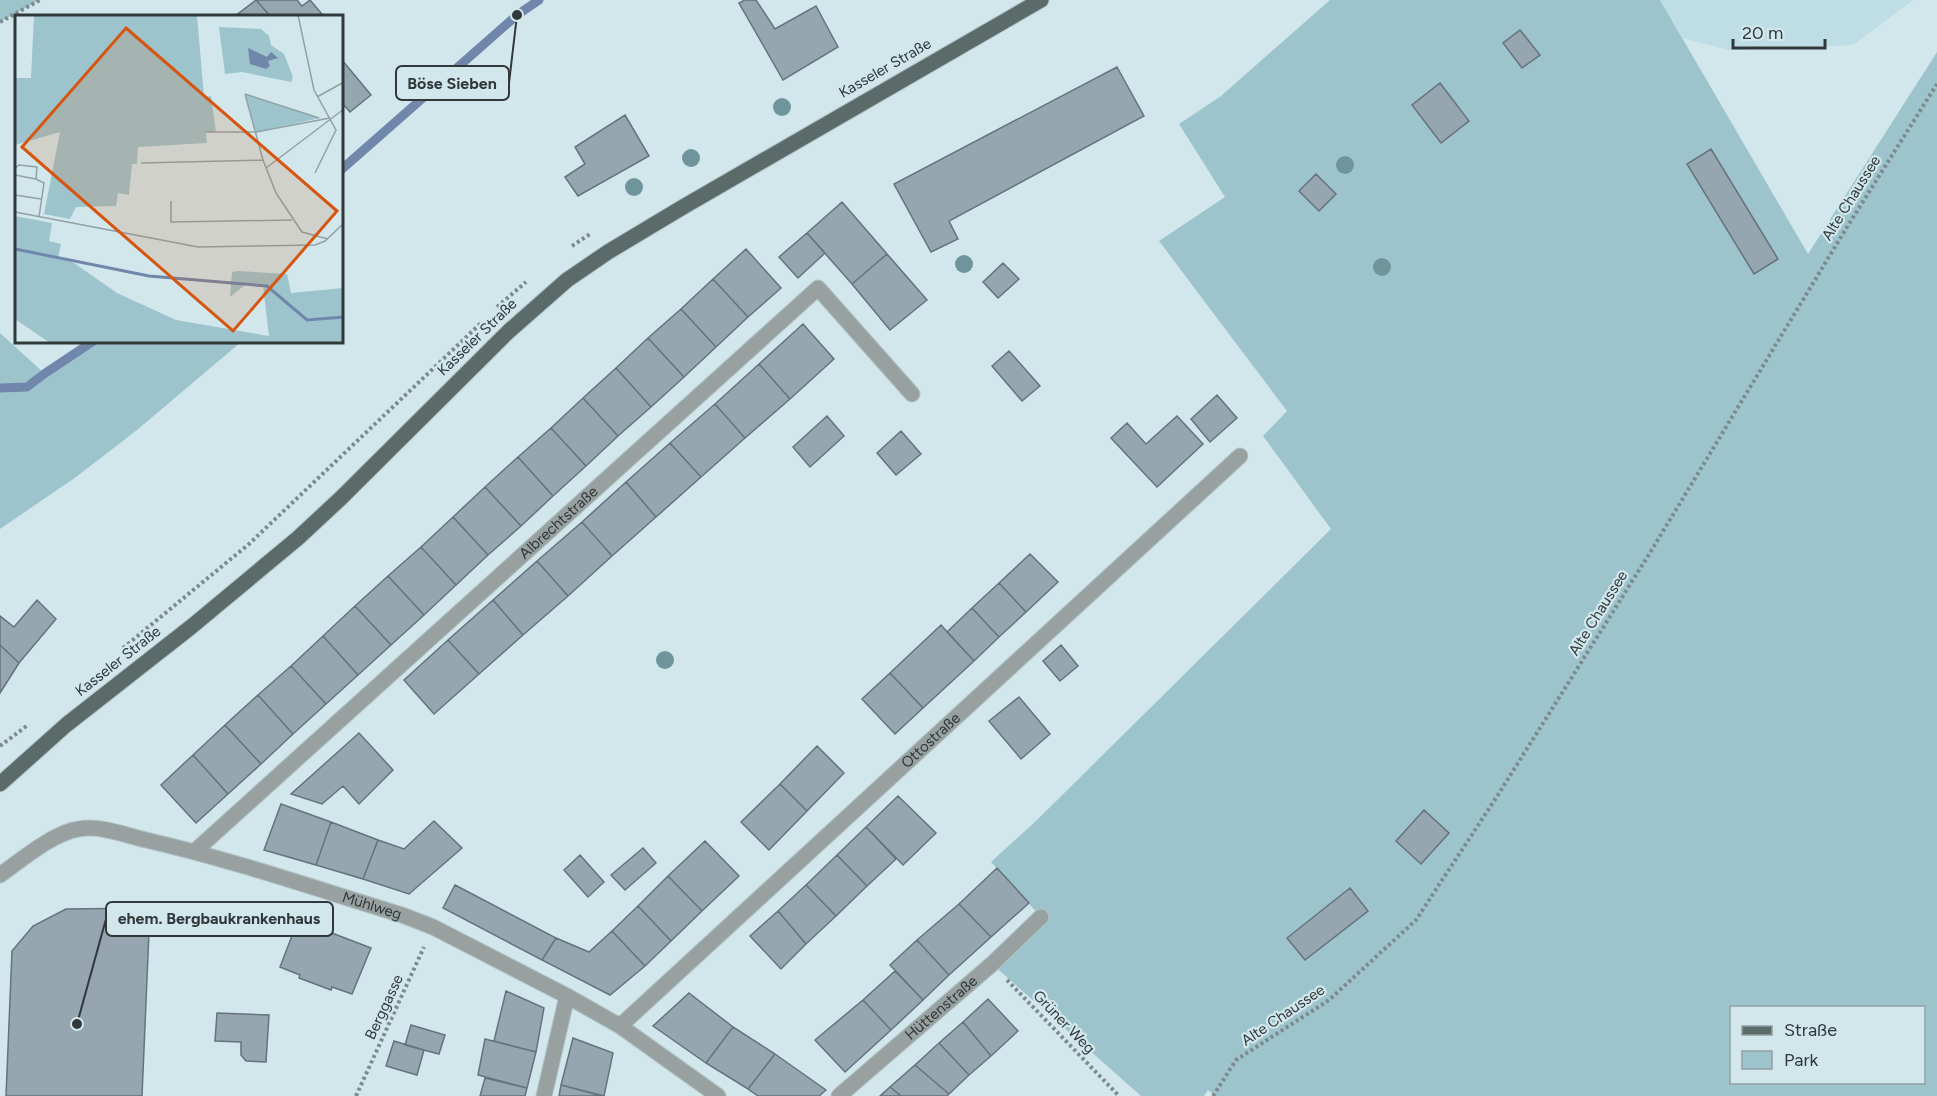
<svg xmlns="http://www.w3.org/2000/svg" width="1937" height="1096" font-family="Figtree,sans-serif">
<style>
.built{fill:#bedde4}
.green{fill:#9dc4cd;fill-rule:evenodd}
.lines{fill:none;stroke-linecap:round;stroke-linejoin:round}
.stream{stroke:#7086ab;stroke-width:9}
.building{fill:#96a6b1;stroke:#64737d;stroke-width:1.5}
.minor-casing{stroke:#b1c4c8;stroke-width:17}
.major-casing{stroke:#b1c4c8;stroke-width:17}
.path{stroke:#7c8a8e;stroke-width:4;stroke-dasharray:3 3;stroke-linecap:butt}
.minor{stroke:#98a1a0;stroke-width:15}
.major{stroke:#5a6b69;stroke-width:15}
.tree{fill:#6f949c}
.labels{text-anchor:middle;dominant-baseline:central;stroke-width:4.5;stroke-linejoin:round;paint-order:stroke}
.street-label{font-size:15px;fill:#30383a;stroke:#d1e7ec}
.inset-river{fill:none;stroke:#7086ab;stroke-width:3}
.inset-road{fill:none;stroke:#91a1a5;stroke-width:1.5}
.view{fill:#d65611;fill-opacity:0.15;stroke:#d65611;stroke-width:3}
.inset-edge{fill:none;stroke:#30383a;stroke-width:3}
.leader{fill:none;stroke:#30383a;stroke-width:2}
.callout-dot{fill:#30383a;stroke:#d1e7ec;stroke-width:2}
.callout{fill:#d1e7ec;stroke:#30383a;stroke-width:2}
.callout-label{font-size:16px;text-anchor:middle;font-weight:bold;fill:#30383a}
</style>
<rect width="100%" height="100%" fill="#d1e7ec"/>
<path class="built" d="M1660,0H1913L1853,45L1728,50L1683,38Z"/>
<path class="green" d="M0,0H40L0,22Z
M1330,0H1660L1808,254L1937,52V1096H1215L1208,1090L1204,1096H1141L992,964L1041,917L991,862L1037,820L1331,529L1263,436L1287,411L1159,241L1225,197L1179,124L1221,96ZM1732,1008H1924V1082H1732Z
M0,333L44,373L85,342H241L137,430L76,477L0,529Z"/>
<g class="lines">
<path class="stream" d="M342,169L517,15L539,0
M0,388L27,387L44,374L92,342"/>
</g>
<path class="building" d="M256,0H297L302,6L310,0L322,14L319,16H270Z
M256,0L270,16H235Z
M745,0H756L775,29L816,6L838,47L783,80L739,3Z
M1520,30L1540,55L1522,68L1503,43Z
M342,60L371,95L350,112L342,103Z
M1117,67L1144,116L949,221L958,239L931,252L894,184Z
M1440,83L1469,121L1441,143L1412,105Z
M625,115L649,156L578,196L565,177L585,164L575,147Z
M1711,149L1778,259L1754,274L1687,164Z
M1316,174L1336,194L1319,211L1299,191Z
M842,202L887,254L852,284L807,233Z
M807,233L825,253L798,278L779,257Z
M746,249L781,288L748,317L713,279Z
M887,254L927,300L890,330L852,284Z
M1003,263L1019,279L998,298L983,282Z
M713,279L748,317L716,347L681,309Z
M681,309L716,347L684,377L648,338Z
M803,324L834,359L790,399L759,364Z
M648,338L684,377L651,407L616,368Z
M1009,351L1040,386L1022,401L992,366Z
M759,364L790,399L745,438L715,404Z
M616,368L651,407L618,436L583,398Z
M1217,395L1237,418L1210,442L1191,419Z
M583,398L618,436L586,466L551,428Z
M715,404L745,438L701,477L670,443Z
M827,416L844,436L810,467L793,447Z
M1177,416L1203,444L1157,487L1111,438L1127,423L1146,444Z
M551,428L586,466L553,496L518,457Z
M901,431L921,454L896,475L877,453Z
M670,443L701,477L656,517L626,482Z
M518,457L553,496L521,526L485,487Z
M626,482L656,517L612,556L582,522Z
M485,487L521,526L488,555L453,517Z
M453,517L488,555L456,585L421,547Z
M582,522L612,556L568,596L537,561Z
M421,547L456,585L424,615L388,576Z
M1030,554L1058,582L1026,612L999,583Z
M537,561L568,596L523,635L493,600Z
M388,576L424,615L391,645L355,606Z
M999,583L1026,612L999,637L972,608Z
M37,600L56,619L19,663L0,645V616L14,627Z
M493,600L523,635L479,674L448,640Z
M355,606L391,645L358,675L323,636Z
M972,608L999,637L974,661L947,632Z
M941,625L974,661L923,708L890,673Z
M323,636L358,675L326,704L291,666Z
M448,640L479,674L434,714L404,680Z
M0,645L19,663L0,693Z
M1061,645L1078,666L1060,681L1043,661Z
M291,666L326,704L293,734L258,695Z
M890,673L923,708L895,734L862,699Z
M258,695L293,734L261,764L225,725Z
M1019,697L1050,734L1021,759L989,721Z
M225,725L261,764L228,794L193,755Z
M359,733L393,770L359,804L343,786L322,804L291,794Z
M817,746L844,773L807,811L780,784Z
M193,755L228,794L196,823L161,785Z
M780,784L807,811L769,850L741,822Z
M898,796L936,833L903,865L866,827Z
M281,804L331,822L316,865L264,850Z
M1424,810L1449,833L1421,864L1396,841Z
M434,821L462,848L409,894L363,879L378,840L404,849Z
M331,822L378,840L363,879L316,865Z
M866,827L896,859L867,886L837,855Z
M705,841L739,876L702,911L668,876Z
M643,848L656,863L625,890L611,875Z
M580,855L604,882L588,897L564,870Z
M837,855L867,886L836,916L806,885Z
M997,868L1029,903L991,937L959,904Z
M668,876L702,911L671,941L638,906Z
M455,885L556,938L542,960L443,908Z
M806,885L836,916L806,944L778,911Z
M1350,888L1368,911L1305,960L1287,938Z
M959,904L991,937L949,975L917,940Z
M638,906L671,941L645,966L612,931Z
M150,908L142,1096H6L12,951L33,926L66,909Z
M778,911L806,944L781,969L750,936Z
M298,920L371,948L352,994L332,987L331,990L299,978L300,975L280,967Z
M612,931L645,966L610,995L542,960L556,938L589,952Z
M917,940L949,975L923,1000L890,965Z
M895,971L923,1000L891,1030L863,1000Z
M506,991L544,1008L536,1052L494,1041Z
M689,993L733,1027L706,1063L653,1026Z
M988,999L1018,1031L991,1056L963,1022Z
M863,1000L891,1030L845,1072L815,1040Z
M217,1013L269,1015L266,1062L246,1061L241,1055V1042L215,1041Z
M963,1022L991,1056L969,1075L939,1043Z
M411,1025L445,1035L439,1054L405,1045Z
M733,1027L775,1054L748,1089L706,1063Z
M573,1038L613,1053L604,1096L561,1085Z
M485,1039L536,1052L527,1088L478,1075Z
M394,1041L424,1050L417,1075L386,1066Z
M939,1043L969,1075L949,1094L915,1065Z
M775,1054L826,1090L819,1096H758L748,1089Z
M915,1065L949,1094L947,1096H901L890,1087Z
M485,1078L527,1088L525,1096H480Z
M561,1085L602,1096H559Z
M890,1087L901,1096H880Z"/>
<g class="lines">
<g class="minor-casing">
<g id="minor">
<path id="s1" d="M195,851L818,288L912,394"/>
<path id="s2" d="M0,875C20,861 54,832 79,829C100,825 125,835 146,840C233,860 317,889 402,915L433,927L567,996L620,1026L718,1096"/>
<path id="s3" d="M620,1026L1240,456"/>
<path d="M544,1096L567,996"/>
<path id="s4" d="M839,1096L992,964L1041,917"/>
</g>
</g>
<g class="major-casing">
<path id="major" d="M0,784L66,725L191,627L298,538L341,498L509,331L567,280L608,252L683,207L1041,0"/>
</g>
<path class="path" d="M0,22L40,0
M572,246L590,234
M497,307L526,282
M123,648L249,544L481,323
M0,746L28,725
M1007,980L1119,1096
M356,1096L424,947
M1213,1096L1236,1060L1329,1000L1416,920L1496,798L1648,556L1847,227L1937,84"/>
<use href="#minor" class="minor"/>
<use href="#major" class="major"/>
</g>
<g class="tree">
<circle cx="782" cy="107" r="9"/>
<circle cx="691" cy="158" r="9"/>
<circle cx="1345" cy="165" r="9"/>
<circle cx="634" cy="187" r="9"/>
<circle cx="964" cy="264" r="9"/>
<circle cx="1382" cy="267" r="9"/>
<circle cx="665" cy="660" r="9"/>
</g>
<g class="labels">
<g class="street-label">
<text transform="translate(885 68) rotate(-30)">Kasseler Straße</text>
<text transform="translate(1851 198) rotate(-58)">Alte Chaussee</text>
<text transform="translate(477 337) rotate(-44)">Kasseler Straße</text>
<text stroke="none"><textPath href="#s1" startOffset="490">Albrechtstraße</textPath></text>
<text transform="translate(1598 613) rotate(-58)">Alte Chaussee</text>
<text transform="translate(118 661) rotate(-38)">Kasseler Straße</text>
<text stroke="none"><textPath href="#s3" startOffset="422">Ottostraße</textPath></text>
<text stroke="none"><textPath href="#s2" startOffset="396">Mühlweg</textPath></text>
<text transform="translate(384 1007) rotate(-65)">Berggasse</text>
<text stroke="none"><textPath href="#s4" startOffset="135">Hüttenstraße</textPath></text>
<text transform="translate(1283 1015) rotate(-34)">Alte Chaussee</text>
<text transform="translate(1064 1022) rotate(46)">Grüner Weg</text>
</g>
</g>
<g transform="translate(15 15)">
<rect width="328" height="328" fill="#d1e7ec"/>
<path d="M19,0H182L189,82L196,81L201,117H191L192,128L123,132L122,149H117L114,180L103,178L101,191L61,192L55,204L29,199L45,117L0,130V63H16ZM204,12L246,14L254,21L256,30L269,39L278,62L276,67L227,57L210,59ZM230,79L305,103L241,117ZM0,201L37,208L34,226L46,229L43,243L59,248L102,278L161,305L254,321L248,271L230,270L215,282L217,257L223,256L272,259L276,278L328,273V328H35L0,304Z" fill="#9dc4cd"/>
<path d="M233,33L252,42L256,37L263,43L253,46L255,51L251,54L235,49Z" fill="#7086ab"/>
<path class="inset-river" d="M0,234L134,261L252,271L292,305L329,302"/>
<path class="inset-road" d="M283,0L299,75L321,115L300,158M230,79L248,145L261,178L287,217L313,224M230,79L304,103M302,82L329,67M191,117H241L315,103M126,148L248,145M0,153L4,150L22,152L21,164L29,168L24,202M251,153L329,94M0,160L21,164M0,180L26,184M156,186V207L277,205M0,197L183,232L300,230L310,226L329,208"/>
<path class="view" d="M111,13L322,196L218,316L7,132Z"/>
<rect width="328" height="328" class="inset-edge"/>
</g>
<path class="leader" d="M517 15L509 83M77 1024L106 919"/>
<g class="callout-dot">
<circle cx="517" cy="15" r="6"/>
<circle cx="77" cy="1024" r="6"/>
</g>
<g class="callout">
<rect x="396" y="66" width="113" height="34" rx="6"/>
<rect x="106" y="902" width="227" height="34" rx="6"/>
</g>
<g class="callout-label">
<text x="452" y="89">Böse Sieben</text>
<text x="219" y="924">ehem. Bergbaukrankenhaus</text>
</g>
<rect x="1730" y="1006" width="195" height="78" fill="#d1e7ec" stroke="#91a1a5" stroke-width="1.5"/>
<rect x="1742" y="1026" width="30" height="9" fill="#5a6b69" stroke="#91a1a5" stroke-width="1.5"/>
<text x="1784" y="1036" font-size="18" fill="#30383a">Straße</text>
<rect x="1742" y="1051" width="30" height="18" fill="#9dc4cd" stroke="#91a1a5" stroke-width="1.5"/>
<text x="1784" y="1066" font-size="18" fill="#30383a">Park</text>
<path d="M1733 39v9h92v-9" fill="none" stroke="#30383a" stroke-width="3"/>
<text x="1742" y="39" font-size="18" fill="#30383a" stroke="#d1e7ec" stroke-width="4.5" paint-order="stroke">20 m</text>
</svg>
